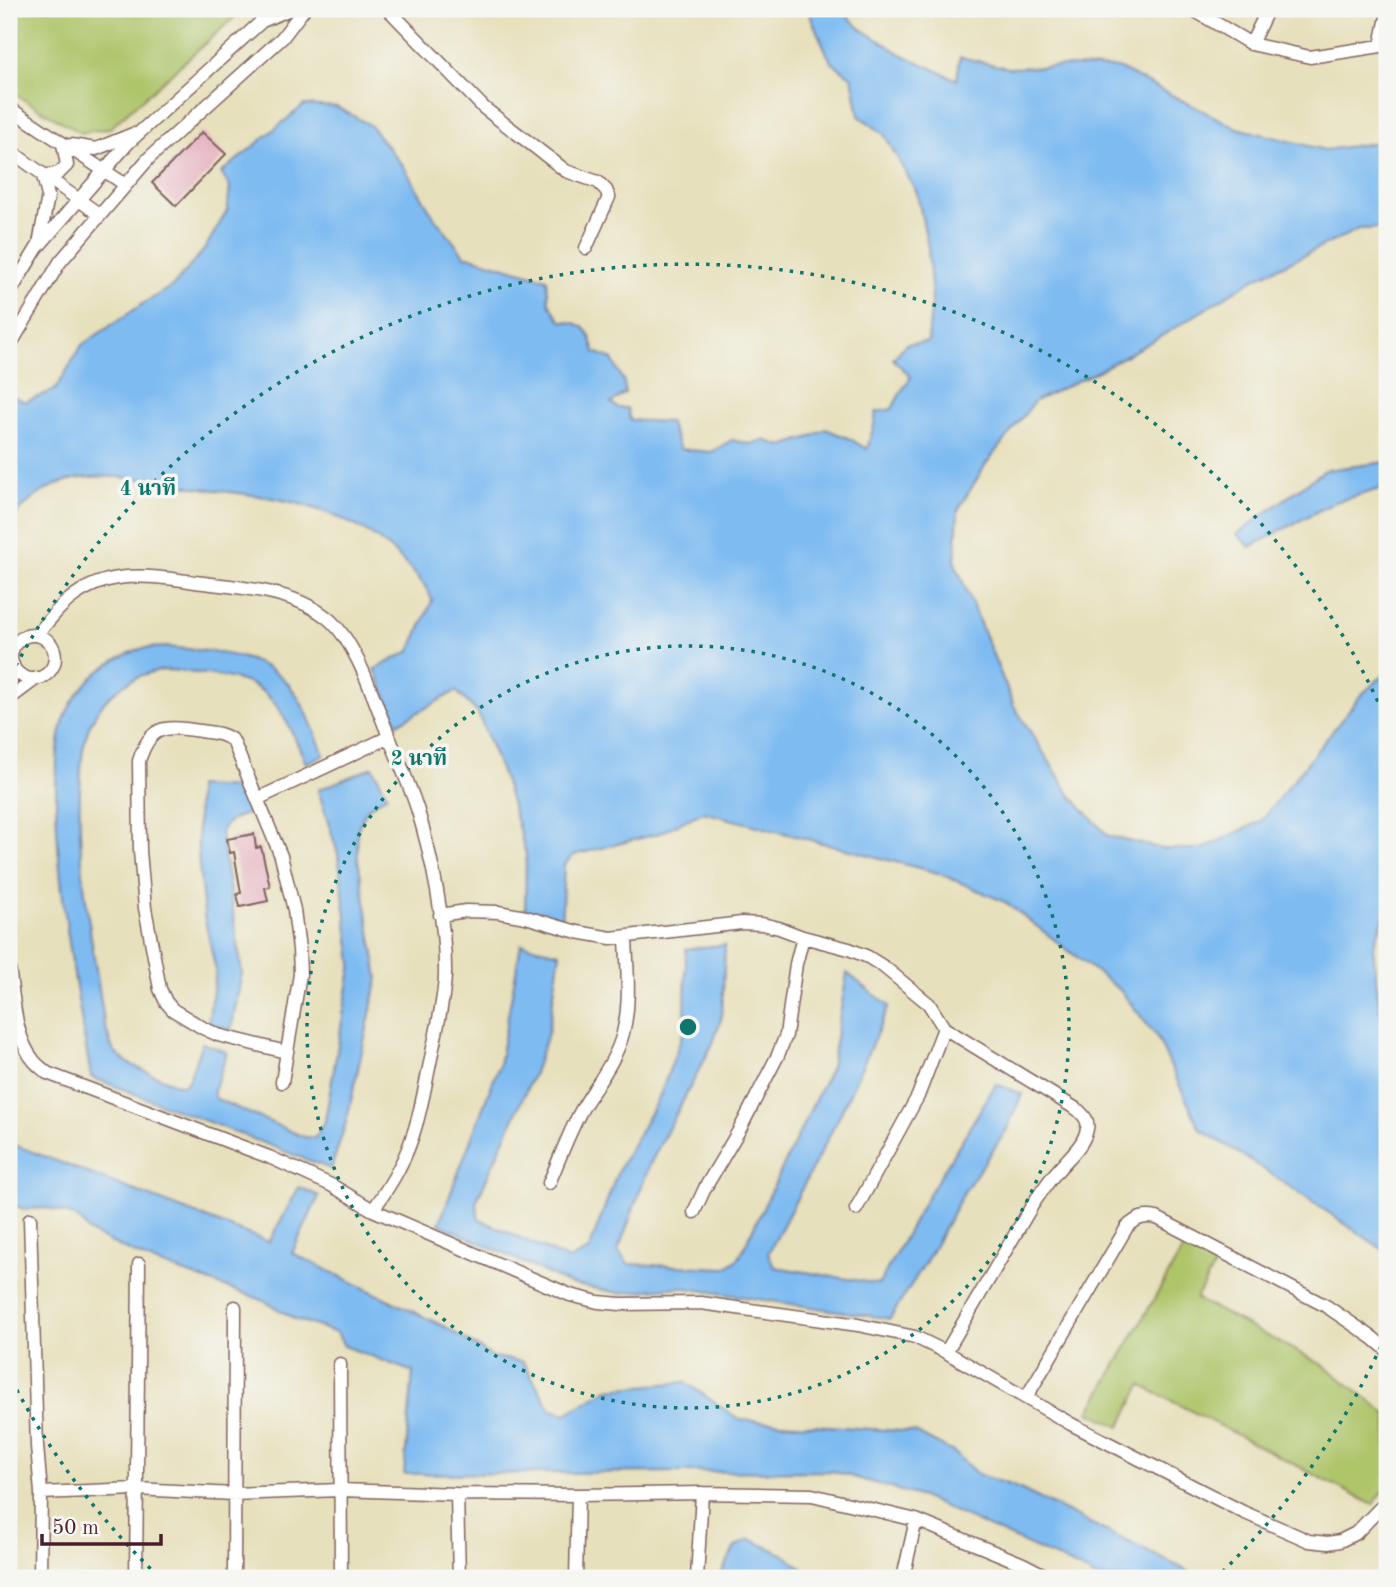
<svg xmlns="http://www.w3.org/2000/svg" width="1396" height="1587" font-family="'Old Standard TT','Noto Serif Thai',serif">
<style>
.green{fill:#aec56a;stroke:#7c724a;stroke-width:2}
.water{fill:#7ebbf1;stroke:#646d8e;stroke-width:2}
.building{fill:#e5b1c0}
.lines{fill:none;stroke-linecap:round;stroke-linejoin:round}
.minor-casing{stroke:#81635e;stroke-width:15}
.minor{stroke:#fff;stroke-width:12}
.ring{fill:none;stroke:#0f766e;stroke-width:3.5;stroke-dasharray:3.5 7}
.centre{fill:#0f766e;stroke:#f6f6f2;stroke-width:3.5}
.ring-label{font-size:21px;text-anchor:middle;font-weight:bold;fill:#0f766e;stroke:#f6f6f2;stroke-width:7;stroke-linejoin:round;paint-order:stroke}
</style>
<rect width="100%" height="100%" fill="#f6f6f2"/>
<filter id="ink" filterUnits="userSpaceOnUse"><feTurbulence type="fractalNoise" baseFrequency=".0143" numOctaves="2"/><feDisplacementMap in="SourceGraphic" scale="14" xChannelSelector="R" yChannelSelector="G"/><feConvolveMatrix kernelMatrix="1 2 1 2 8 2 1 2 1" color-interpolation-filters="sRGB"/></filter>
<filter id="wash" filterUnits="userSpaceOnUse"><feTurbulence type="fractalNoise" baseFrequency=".00686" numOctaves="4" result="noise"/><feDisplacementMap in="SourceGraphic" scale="28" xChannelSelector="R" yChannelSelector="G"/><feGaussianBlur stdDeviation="1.57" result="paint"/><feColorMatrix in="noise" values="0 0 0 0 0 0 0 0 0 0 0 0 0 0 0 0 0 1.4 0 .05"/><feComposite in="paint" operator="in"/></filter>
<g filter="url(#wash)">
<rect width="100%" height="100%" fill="#e7e0bc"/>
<path class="green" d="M9,9H247L237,15L110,128L81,133L9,91Z
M1187,1242L1218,1259L1196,1299L1323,1365L1387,1414V1487L1373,1505L1141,1385L1120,1427L1089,1412Z"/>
<path class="water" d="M807,9H839L860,28L903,55L957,80L960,57L1008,68L1069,66L1118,68L1237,128L1325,150L1387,141V228L1359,229L1256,278L1165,334L1098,371L1035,401L986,464L958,510L955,563L1014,706L1071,796L1108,836L1163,849H1202L1261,821L1361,695L1387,672V910L1373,947L1380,1011L1387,1025V1252L1253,1162L1200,1129L1157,1037L1120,990L1005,902L938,873L703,812L657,834L574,855L564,865L561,927L525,916L526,854L506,785L478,713L456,691L397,724L375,669L410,651L432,601C428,582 389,546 372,535C354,524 333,514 313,508C279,497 243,494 208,489C170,484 111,471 75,479C47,484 26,502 9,522V394L25,402L55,390L82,345L141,305L174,285L204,250L227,211L230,187L221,173L304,105L337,107L370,125L404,167L434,217L464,255L547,279L549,303L561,321C585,323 589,329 595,352L612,359L624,382L625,393L611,403L618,408H627L630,420L669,422L680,449L711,452L732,440L750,444L763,440L782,446L808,438L826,429L850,439L867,449L874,425L876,412L892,409L900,393L911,377L893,359L906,344L928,342L932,299L928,247L917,193L884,134L859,116L852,77L831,62Z
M1387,462V487L1335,502L1250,547L1237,534L1325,470Z
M166,647C208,651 266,652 293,690C307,709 315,733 324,755L306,763C290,729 279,691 239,680C225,676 211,675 197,673C187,672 176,670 165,670C135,672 103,695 91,723C81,744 81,768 80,791C77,869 93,945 104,1022C107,1031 109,1041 113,1049C123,1066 161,1077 178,1085H184L188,1081L202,1043L227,1052L214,1091V1097L219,1100L304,1137L315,1138L325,1121L352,963L338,854L318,790L373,767L387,795L367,809L357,830L358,860L378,978L347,1119L331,1169L91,1077C76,986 58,895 56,803C56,776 56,739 66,714C79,684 109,659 140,649C148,647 158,648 166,647Z
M197,786L242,788L252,812C239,817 224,819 221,834L242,973L231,1030L208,1023L216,971L204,915L198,853Z
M521,944L560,953L548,1033L534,1073L476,1202L479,1219L569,1260L589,1250L618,1171L660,1095L685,1028L686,949L725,945L722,1016L713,1043L650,1164L618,1251L628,1264L726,1268L739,1258L831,1067L847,973L889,1006L840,1115L768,1254L775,1267L879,1284L923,1204L996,1084L1022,1094L1006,1131L964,1192L928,1258L890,1319L679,1287L619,1293L570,1284L439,1224L499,1065Z
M9,1143L269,1242L299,1187L319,1196L292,1253L445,1327L493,1357L523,1362L551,1410L566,1414L608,1389L685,1382L740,1420L915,1432L955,1453L977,1474L1016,1487L1202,1578H1096L1077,1567L922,1497L833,1471L404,1474L413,1372L344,1346L337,1333L295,1319L262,1300L146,1259L89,1232L81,1221L69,1214L48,1208L24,1209L9,1203Z
M750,1539L785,1555L811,1575V1578H721L722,1572L735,1547Z"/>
<g id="blocks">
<path class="building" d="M202,132L226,154L176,206L152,183Z
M254,834L256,848L261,847L267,873L270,887L265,888L268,901L240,907L237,894L241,893L234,852L230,853L227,839Z"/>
</g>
</g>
<g filter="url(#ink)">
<use href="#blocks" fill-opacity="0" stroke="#81635e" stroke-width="2"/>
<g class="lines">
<g class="minor-casing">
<path id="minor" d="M388,9L484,108L566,171L598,182L606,190L609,197L586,248
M1192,9L1251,44L1310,57L1387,45
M1251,44L1268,9
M1381,45L1387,17
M9,108L126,185
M71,145L96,149L133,134
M9,150L100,215
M43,176L59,173L67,165L63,144
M39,244L48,196L43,176
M9,294L37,248L128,143L262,21L290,9
M9,347L60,262L149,158L282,38L304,9
M36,635C45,626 52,616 61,607C100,568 146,575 195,582C241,588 295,589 331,621C357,645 373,697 386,729C396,755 408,781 417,808C432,857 446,924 445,975C444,1003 436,1031 431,1058C423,1096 417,1136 398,1170C391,1184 382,1197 373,1210
M11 657a22 22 0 1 1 44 0a22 22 0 1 1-44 0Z
M9,693L13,665
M9,699L37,678
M257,799L389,737
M440,915L466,911L498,912L526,917L577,932L611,938L742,923L762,924L779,928L803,937L849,949L868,957L884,967L929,1004L944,1028L1078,1110C1084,1116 1089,1120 1087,1129C1084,1145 1069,1157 1059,1169C1049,1180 1041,1192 1033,1204L946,1352
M9,968C14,998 14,1037 34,1061C38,1066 43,1069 47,1073L269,1157L331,1185L373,1210L570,1295L598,1302L620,1304L701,1303L858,1325L915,1337L946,1352L1071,1424L1243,1512L1309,1541L1328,1543L1340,1541L1356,1533L1387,1501
M282,1082L300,974L299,949L294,910L281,856L233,741C224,733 213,733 201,731C167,727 151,722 139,761L140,851L145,908L160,989L166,1002L173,1010L203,1028L218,1035L286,1052
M549,1183C560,1158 569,1132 582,1109C596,1085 616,1061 623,1033C631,1002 627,968 626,937
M856,1209L918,1096L944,1028
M694,1212L705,1188L741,1127L778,1055L786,1035L796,964L803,937
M30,1219L37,1446L41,1493L40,1578
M340,1364L341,1578
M1026,1398L1127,1227C1137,1218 1144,1215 1157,1218L1326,1306L1373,1338L1387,1350
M41,1493L136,1489L234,1494L340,1490L457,1494L578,1495L702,1493L812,1495L916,1520L1023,1564L1050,1578
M457,1494L459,1578
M136,1578L139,1264
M234,1578L235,1307
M576,1578L578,1495
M697,1578L702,1493
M903,1578L916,1520
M1019,1578L1023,1564"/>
</g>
<use href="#minor" class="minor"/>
</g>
</g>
<g class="ring">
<circle cx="688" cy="1027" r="381"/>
<path d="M1385 1337A763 763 0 0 1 1218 1576M158 1576A763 763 0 0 1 11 1379M11 675A763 763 0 0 1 1385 717"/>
</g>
<circle cx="688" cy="1027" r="10" class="centre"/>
<g class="ring-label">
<text x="148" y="495">4 นาที</text>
<text x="419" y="765">2 นาที</text>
</g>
<rect width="1396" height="1587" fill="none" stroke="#f6f6f2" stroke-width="35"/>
<path d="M42 1534v10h119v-10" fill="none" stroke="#4a1f2b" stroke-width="3.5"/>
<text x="52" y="1534" font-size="21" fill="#4a1f2b" stroke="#f6f6f2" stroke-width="5" paint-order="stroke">50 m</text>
</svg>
